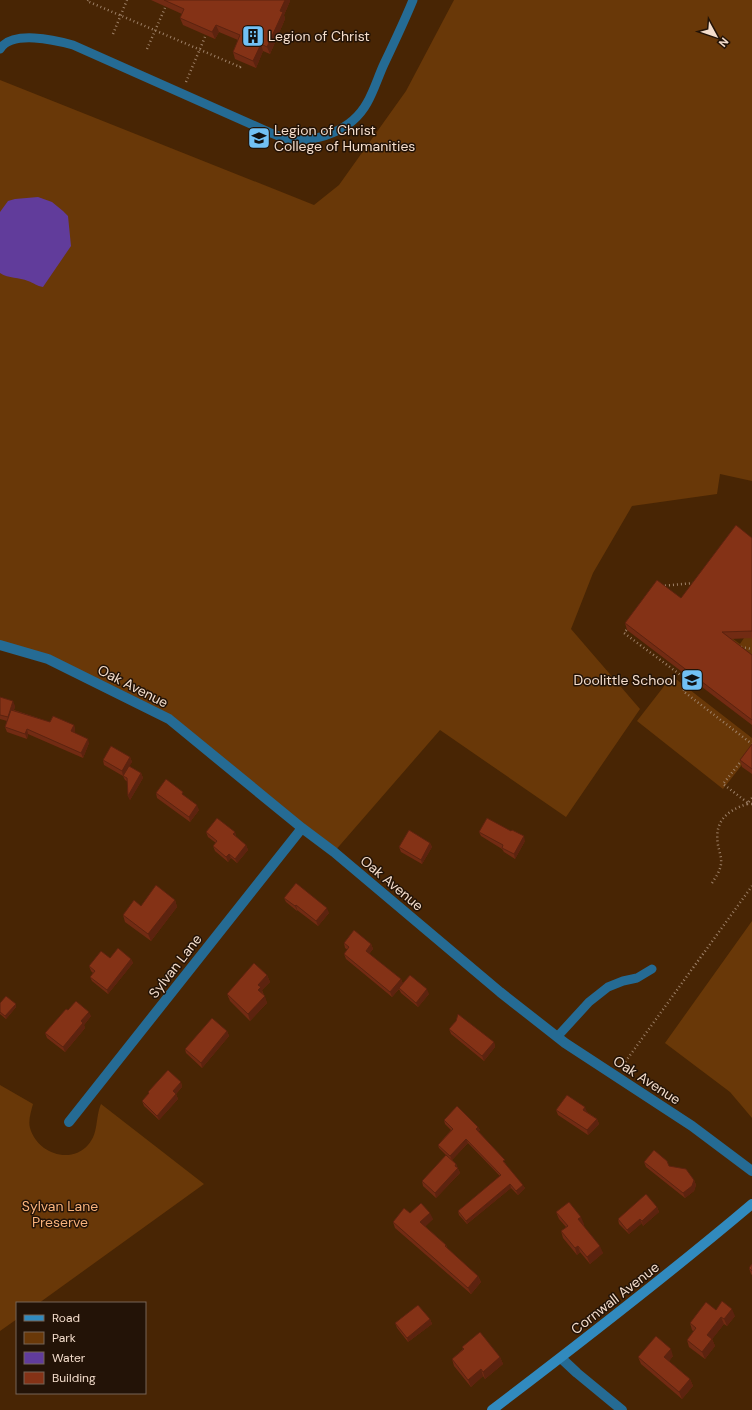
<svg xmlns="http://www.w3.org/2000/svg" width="752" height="1410" font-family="'DM Sans',sans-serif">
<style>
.green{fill:#693808}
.water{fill:#613c9b}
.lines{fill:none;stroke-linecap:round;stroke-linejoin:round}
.path{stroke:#9e8168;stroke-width:2.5;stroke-dasharray:1 3;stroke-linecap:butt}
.lane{stroke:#256b94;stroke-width:9}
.street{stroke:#256b94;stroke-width:10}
.secondary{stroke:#318abe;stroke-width:10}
.wall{fill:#722b13}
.shaded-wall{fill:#5c230f}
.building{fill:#843216;stroke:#5c230f}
.labels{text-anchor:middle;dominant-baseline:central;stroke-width:3;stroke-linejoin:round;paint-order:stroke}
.poi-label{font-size:14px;fill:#f4ddcc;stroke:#231307;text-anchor:start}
.street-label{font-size:14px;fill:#f4ddcc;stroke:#231307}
.park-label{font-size:14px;fill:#f9b37c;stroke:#231307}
</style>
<rect width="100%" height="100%" fill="#482504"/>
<path class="green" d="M454,0H752V481L720,474L717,494L632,506L593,573L571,629L640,709L566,817L440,730L334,852L169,719L48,659L0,645V80L314,205L339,185L406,91Z
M746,635L752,638V660L725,640L729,636L740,644Z
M672,676L752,738V752L723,789L637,721Z
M752,921V1118L730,1092L665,1043Z
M0,1085L33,1104C31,1112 28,1120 30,1128C37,1153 70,1165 88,1145C99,1133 95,1118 101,1104L204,1184L39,1303H17V1319L0,1331Z"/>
<path class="water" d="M38,197L52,202L63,211L68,216L71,246L43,287C37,286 34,283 28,281C19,277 9,279 0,273V212L8,201L15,199Z"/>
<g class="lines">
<path class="path" d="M88,0L87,1L240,67L242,64
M113,34L127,0
M147,49L165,8
M186,82L205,37
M661,586L694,583
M629,627L624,633L690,682L683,691L752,744
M741,647L752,649
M742,760L723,784L748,803
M752,798L747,804H752
M712,883C716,877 720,871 721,864C722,858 719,851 718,845C714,822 726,811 747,804
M623,1065L752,886"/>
<path class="lane" d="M0,49C12,30 55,40 73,45L271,133C276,135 283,138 288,139C318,143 352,130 367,103C374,91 378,77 384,64C394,43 404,22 413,0
M557,1037L589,1002L608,987L623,981L637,978L652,969"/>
<path class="street" d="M0,645L48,659L169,719L302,828L334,852L500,992L565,1043L692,1126L752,1171
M69,1122L302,828
M561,1358L577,1373L622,1410"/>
<path class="secondary" d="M492,1410C580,1343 667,1276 752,1204"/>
</g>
<path class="wall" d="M151,0H290V1L284,15L285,19L270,54L263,51L256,68L235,59L233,52L238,40L219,32L215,39L183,25L180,18L182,14Z
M752,538V638L731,639L752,655V725L627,630L625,623L681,598Z
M0,697L15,706L14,710L50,722L74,725L75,730L74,733L89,743L83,758L28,734L27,739L7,732L5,727L7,721L0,719Z
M752,744V774L742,767L740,760Z
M130,757L132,762L129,766L141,773L143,778L130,800L128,796V782L125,780L123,776L104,765L103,760Z
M156,793L199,810L190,822L157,798Z
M206,832H235L236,837L246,845L248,850L237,863L231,858L228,862L215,851L213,846L216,843L208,837Z
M479,832L525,841L515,859L504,852L502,849L481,836Z
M430,843L432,847L422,864L401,852L399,847Z
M284,898L329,913L318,926L297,910V911L286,902Z
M175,900L177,907L151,941L125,922L123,915L141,906Z
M344,943L371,944L373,949L369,954L401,979L403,984L429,994L418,1007L401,993L399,989L392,997L346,959L344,954L348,950L345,948Z
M110,958L131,959L133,963L108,994L92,981L90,977L93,973L91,971L89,966Z
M267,975L270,982L262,990L267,1003L250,1021L230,1001L227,994Z
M0,1003L16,1004V1007L6,1019L0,1014Z
M68,1010L91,1016L84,1025L85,1028L65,1052L47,1038L45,1033Z
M456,1021L494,1042L495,1047L484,1061L451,1034L449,1029Z
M227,1031L229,1036L202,1068L186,1053L185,1049Z
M181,1082L182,1087L176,1094L178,1099L159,1120L144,1106L142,1101L149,1094L148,1092Z
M556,1110L587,1112L597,1119L599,1124L588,1135L558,1115Z
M444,1120L478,1127L480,1130L478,1132L506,1164H505L525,1188L518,1195L511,1188L467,1224L459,1215L458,1211L500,1176L468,1143L452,1160L456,1164L460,1173L436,1198L423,1186L422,1181L447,1156L439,1148L438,1145L451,1130L445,1124Z
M644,1162L694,1180L696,1185L694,1191L685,1198L646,1167Z
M657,1207L659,1212L643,1226L642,1223L629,1234L619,1224L618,1219Z
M556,1212L584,1224L583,1225L603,1253L590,1264L580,1252L577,1255L563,1238L561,1231L566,1227L559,1219Z
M410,1213L433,1219L425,1226L446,1245L448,1249L478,1276L481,1282L471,1294L395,1228L393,1222Z
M752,1264V1275L751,1274L749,1268Z
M716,1310L735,1316L727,1326L724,1324L712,1339L715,1346L705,1359L689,1347L687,1340L694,1332L692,1330L690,1323Z
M430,1319L432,1324L408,1342L397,1328L395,1323Z
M462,1347L500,1357L503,1364L485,1379L483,1376L471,1387L454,1366L452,1359L463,1349Z
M673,1356L669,1361L690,1379L693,1386L682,1399L641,1364L638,1357Z"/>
<path class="shaded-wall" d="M285,0H290V1L284,15L285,19L270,54L267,47L280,11Z
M216,25L219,32L215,39L212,32Z
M261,44L263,51L256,68L253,61Z
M13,701L15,706L10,722L8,717Z
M74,725L75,730L73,736L71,731Z
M27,729L28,734L27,739L25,734Z
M88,739L89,743L83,758L81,753Z
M130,757L132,762L123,776L122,771Z
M141,773L143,778L130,800L128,796Z
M197,805L199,810L190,822L189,817Z
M235,832L236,837L234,839L233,834Z
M524,836L525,841L515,859L514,854Z
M430,843L432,847L422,864L421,860Z
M246,845L248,850L237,863L235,859Z
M229,854L231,858L228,862L226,857Z
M175,900L177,907L151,941L148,934Z
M296,905L297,910V911L295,906Z
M327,908L329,913L318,926L316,921Z
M371,944L373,949L367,956L366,951Z
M131,959L133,963L108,994L107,990Z
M267,975L270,982L262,990L263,994L258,990V985Z
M401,979L403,984L392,997L390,992Z
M427,989L429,994L418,1007L416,1003Z
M265,996L267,1003L250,1021L248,1014Z
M16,1004V1007L6,1019L5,1016Z
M89,1012L91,1016L84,1025L85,1028L65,1052L63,1047L81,1021Z
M227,1031L229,1036L202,1068L201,1063Z
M494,1042L495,1047L484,1061L482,1056Z
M181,1082L182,1087L174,1096L173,1091Z
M176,1094L178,1099L159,1120L157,1116Z
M585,1107L587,1112L585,1115L583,1110Z
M597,1119L599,1124L588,1135L587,1130Z
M478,1127L480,1130L477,1133L476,1129Z
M466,1139L468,1143L452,1160L450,1156Z
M456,1164L460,1173L436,1198L435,1193Z
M694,1180L696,1185L694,1191L685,1198L683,1193Z
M510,1184L511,1188L467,1224L466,1221Z
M523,1185L525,1188L518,1195L516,1191Z
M657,1207L659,1212L643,1226L642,1221Z
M430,1213L433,1219L423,1229L420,1222Z
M581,1217L584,1224L581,1226L578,1219Z
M640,1219L642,1223L629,1234L627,1230Z
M578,1246L580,1252L577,1255L575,1248Z
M600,1246L603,1253L590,1264L587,1257Z
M478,1276L481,1282L471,1294L468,1288Z
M732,1309L735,1316L727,1326L724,1319Z
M721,1317L724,1324L710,1342L707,1335Z
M430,1319L432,1324L408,1342L407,1338Z
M712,1339L715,1346L705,1359L702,1352Z
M671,1349L673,1356L667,1364L664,1357Z
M500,1357L503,1364L485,1379L483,1372Z
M481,1369L483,1376L471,1387L468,1380Z
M690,1379L693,1386L682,1399L679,1392Z"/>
<path class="building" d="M164,0H285L280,11L283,12L267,47L261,44L253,61L233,52L240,35L216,25L212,32L180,18L184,9Z
M736,525L752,538V631L722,632L752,655V720L625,623L657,580L681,598Z
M0,697L13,701L8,717L0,715Z
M11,710L50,722L53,716L74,725L71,731L88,739L81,753L27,729L25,734L5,727Z
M752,744V769L740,760Z
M111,746L130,757L122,771L103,760Z
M129,766L141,773L128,796L127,778L123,776Z
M166,779L183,792L182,794L197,805L189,817L156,793Z
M217,818L235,832L233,834L246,845L235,859L229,854L226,857L213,846L217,841L206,832Z
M487,818L511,831L512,830L524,836L514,854L502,848L503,845L479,832Z
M409,830L430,843L421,860L399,847Z
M296,883L327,908L316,921L296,905L295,906L284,898Z
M156,885L175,900L148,934L123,915L134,900L141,906Z
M354,930L371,944L366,951L401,979L390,992L344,954L349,947L344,943Z
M118,948L131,959L107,990L90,977L95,971L89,966L101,951L110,958Z
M254,963L267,975L258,985L261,987L258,990L265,996L248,1014L227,994Z
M410,975L427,989L416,1003L399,988Z
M6,996L16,1004L5,1016L0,1012V1003Z
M76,1001L89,1012L81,1021L83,1023L63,1047L45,1033L66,1009L68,1010Z
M458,1014L494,1042L482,1056L449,1029L456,1021Z
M212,1018L227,1031L201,1063L185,1049Z
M168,1070L181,1082L173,1091L176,1094L157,1116L142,1101L149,1093L148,1092Z
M567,1095L585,1107L583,1110L597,1119L587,1130L556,1110Z
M457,1106L478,1127L476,1129L505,1160L503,1161L523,1185L516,1191L510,1184L466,1221L458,1211L501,1175L466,1139L450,1156L438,1145L453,1129L444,1120Z
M654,1150L667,1161L669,1166L686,1169L694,1180L692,1186L683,1193L644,1162Z
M446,1155L456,1164L455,1166L458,1168L435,1193L422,1181Z
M646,1194L657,1207L642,1221L640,1219L627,1230L618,1219Z
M569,1202L581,1217L578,1219L600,1246L587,1257L578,1246L575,1248L561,1231L568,1226L556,1212Z
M421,1203L430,1213L420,1222L446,1245L445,1246L478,1276L468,1288L393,1222L404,1208L410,1213Z
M752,1264V1271L749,1268Z
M722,1301L732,1309L724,1319L721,1317L707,1335L712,1339L702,1352L687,1340L696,1328L690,1323L706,1302L716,1310Z
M418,1305L430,1319L407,1338L395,1323Z
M480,1332L500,1357L483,1372L481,1369L468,1380L452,1359L464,1349L462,1347Z
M656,1336L671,1349L664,1357L690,1379L679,1392L638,1357Z"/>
<defs>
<g id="building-square" transform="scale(1.15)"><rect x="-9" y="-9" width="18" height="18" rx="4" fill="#71c1f5" stroke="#231307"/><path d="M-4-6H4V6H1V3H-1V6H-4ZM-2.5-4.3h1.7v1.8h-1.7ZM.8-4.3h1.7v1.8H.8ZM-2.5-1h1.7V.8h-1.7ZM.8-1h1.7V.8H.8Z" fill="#111"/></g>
<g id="university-square" transform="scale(1.15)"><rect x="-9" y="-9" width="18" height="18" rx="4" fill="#71c1f5" stroke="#231307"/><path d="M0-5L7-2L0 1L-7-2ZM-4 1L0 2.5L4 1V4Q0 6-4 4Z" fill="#111"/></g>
<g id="school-square" transform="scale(1.15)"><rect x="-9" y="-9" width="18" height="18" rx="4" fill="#71c1f5" stroke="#231307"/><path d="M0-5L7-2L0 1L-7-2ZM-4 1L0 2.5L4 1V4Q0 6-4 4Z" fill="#111"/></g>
</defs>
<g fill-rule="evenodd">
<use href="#building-square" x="253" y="36"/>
<use href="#university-square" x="259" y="138"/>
<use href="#school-square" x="692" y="680"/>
</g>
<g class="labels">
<g class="poi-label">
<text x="268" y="36">Legion of Christ</text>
<text x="274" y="130">Legion of Christ<tspan x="274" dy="16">College of Humanities</tspan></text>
<text x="676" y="680" text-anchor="end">Doolittle School</text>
</g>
<g class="street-label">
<text transform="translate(133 686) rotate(27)">Oak Avenue</text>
<text transform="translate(392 883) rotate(40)">Oak Avenue</text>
<text transform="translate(175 966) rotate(-52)">Sylvan Lane</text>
<text transform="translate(647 1080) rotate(33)">Oak Avenue</text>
<text transform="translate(615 1298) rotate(-38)">Cornwall Avenue</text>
</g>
<g class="park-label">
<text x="60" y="1206">Sylvan Lane<tspan x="60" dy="16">Preserve</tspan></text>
</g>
</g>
<rect x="16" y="1302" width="130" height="92" fill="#231307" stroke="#776456"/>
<rect x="24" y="1315" width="20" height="6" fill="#318abe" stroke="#776456"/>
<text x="52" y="1322" font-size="12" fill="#f4ddcc">Road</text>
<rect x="24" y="1332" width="20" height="12" fill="#693808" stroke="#776456"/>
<text x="52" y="1342" font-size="12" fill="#f4ddcc">Park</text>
<rect x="24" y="1352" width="20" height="12" fill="#613c9b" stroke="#776456"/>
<text x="52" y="1362" font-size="12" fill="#f4ddcc">Water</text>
<rect x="24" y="1372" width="20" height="12" fill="#843216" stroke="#776456"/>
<text x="52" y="1382" font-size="12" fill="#f4ddcc">Building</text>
<g transform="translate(716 36) rotate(130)" stroke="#231307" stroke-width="3" paint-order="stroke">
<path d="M0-3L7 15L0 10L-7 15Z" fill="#f4ddcc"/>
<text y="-6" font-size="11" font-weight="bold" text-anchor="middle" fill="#f4ddcc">N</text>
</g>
</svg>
